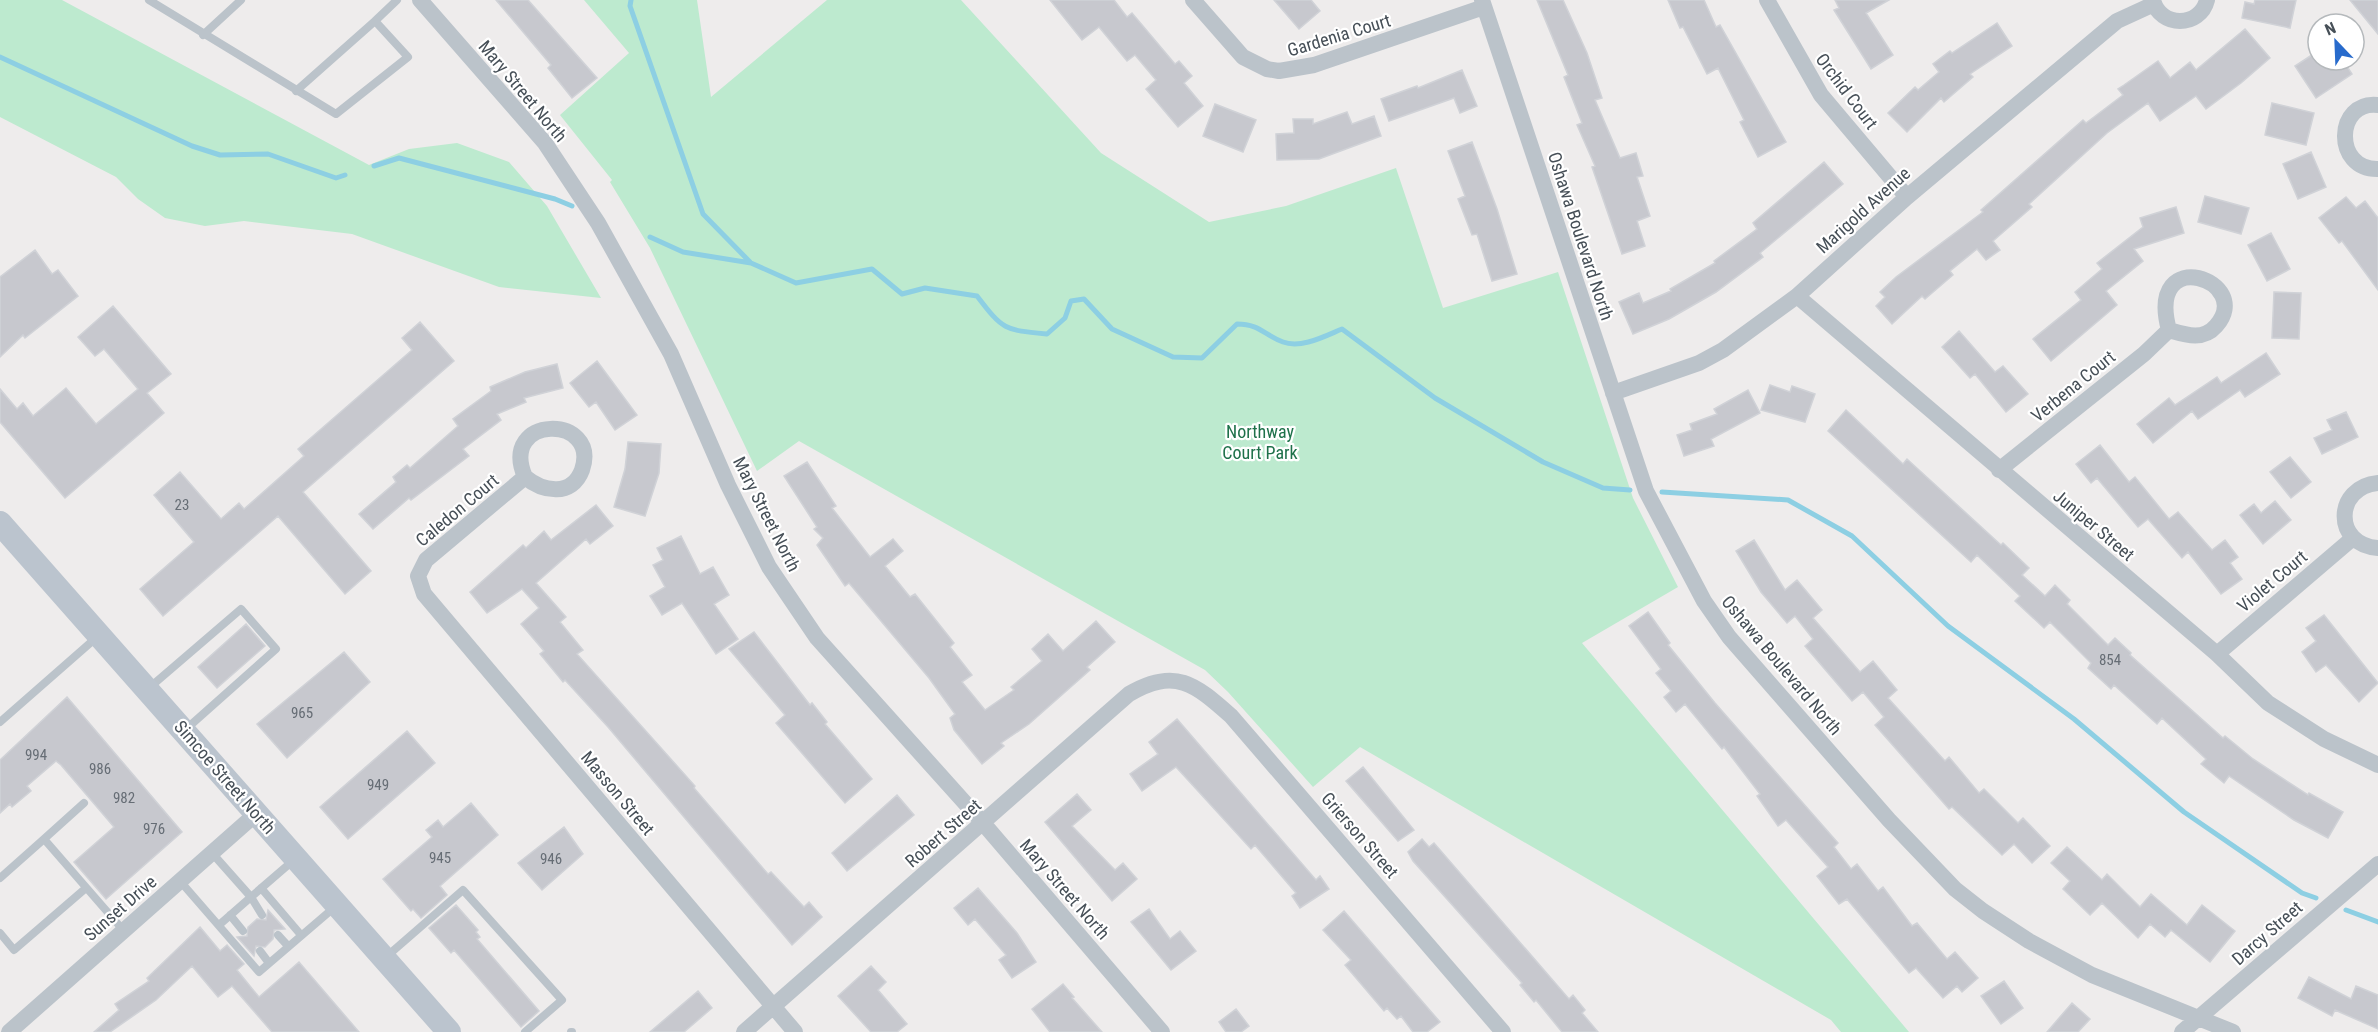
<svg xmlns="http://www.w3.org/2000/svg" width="2378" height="1032" font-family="'Roboto Condensed',sans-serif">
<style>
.green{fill:#bdeacf}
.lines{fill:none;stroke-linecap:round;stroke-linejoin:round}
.stream{stroke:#8dcfe3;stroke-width:5}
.building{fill:#c7c8ce;stroke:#d0d2d7;stroke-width:1.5}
.lane{stroke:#bbc3ca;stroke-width:8}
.street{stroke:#bbc3ca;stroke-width:16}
.secondary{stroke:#bbc4ce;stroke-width:24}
.labels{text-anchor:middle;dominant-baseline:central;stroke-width:4.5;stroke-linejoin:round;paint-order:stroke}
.number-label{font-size:15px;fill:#666d75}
.street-label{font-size:18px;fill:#464f57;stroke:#fff}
.park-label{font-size:18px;fill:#1e714a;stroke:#fff}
</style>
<rect width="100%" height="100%" fill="#eeecec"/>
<path class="green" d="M0,0H62L369,165L409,149L457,143L509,162L547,206L601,298L499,287L352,234L244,221L205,226L165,218L138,199L116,177L0,117Z
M584,0H697L711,97L827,0H961L1101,153L1209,222L1286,206L1396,168L1443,308L1558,272L1633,498L1678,587L1582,643L1909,1032H1841L1831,1020L1360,747L1313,787L1228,692L1205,670L799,441L757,471L650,248L610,182L612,180L560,115L629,53Z"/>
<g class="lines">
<path class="stream" d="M631,0L630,6L703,214L750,262
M0,57L192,146L220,155L268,154L336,178L345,175
M374,166L399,158L555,199L572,206
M650,237L683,252L751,263L796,283L872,269L902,294L925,288L977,296C1003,330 1004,330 1047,334L1065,318L1071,301L1084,299L1112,329L1173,357L1202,358L1237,324C1260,324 1264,335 1283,342C1301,349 1325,336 1342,329L1435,398L1543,462L1603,488L1630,490
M1662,492L1788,500L1852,536L1948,626L2074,719L2184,812L2302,893L2316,898
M2346,910L2378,922"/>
</g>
<path class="building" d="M496,0H528L597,78L572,98L548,68L551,65Z
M1050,0H1114L1127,17L1132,13L1175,64L1179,61L1192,76L1184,83L1203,106L1178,127L1146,89L1156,80L1135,55L1127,61L1099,27L1082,40Z
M1274,0H1311L1320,11L1299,29Z
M1537,0H1563L1587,53L1602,98L1595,100L1620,158L1636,153L1643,176L1637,177L1650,216L1637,221L1645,246L1622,254L1592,167L1595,166L1577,125L1582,123L1564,77L1568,75Z
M1668,0H1704L1716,27L1720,25L1786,142L1758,157L1740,122L1744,120L1718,68L1707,74L1683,27L1680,28Z
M1835,0H1889L1866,13L1893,55L1871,69L1834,10L1839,8Z
M2255,0H2296L2290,28L2242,18L2245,2L2254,4Z
M2350,0H2378V34Z
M1997,23L2012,46L1970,74L1973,77L1944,102L1941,98L1907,132L1888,113L1915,87L1918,90L1939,72L1933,64L1950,51L1952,53Z
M2245,29L2270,58L2241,83L2206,109L2196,96L2160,121L2148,103L2107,133L2029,204L2032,207L1993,241L2000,250L1986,260L1977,249L1950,271L1953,275L1925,299L1922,296L1892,324L1876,306L1885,297L1880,292L1896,277L1983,212L1981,210L2083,120L2086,123L2123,95L2118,89L2124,85L2158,61L2170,78L2190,62L2196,70Z
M2318,51V60H2343L2352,74L2316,98L2295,66Z
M1462,70L1477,106L1460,113L1454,98L1389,121L1381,99L1417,86L1418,88Z
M2272,103L2314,113L2306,145L2265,135Z
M1215,104L1256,120L1243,152L1203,136Z
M1347,112L1352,124L1374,116L1381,136L1319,159L1277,160L1276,134L1294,133L1293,119H1313V124Z
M1472,142L1497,209L1517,274L1492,281L1477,234L1472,235L1458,199L1465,196L1448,151Z
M2311,152L2326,187L2298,199L2283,164Z
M1824,162L1843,184L1760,253L1763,257L1716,292L1669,319L1633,334L1619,302L1639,293L1643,303L1671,291L1670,289L1715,263L1714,261L1757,229L1753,223Z
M2205,196L2249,208L2241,234L2198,222Z
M2346,197L2356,208L2365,201L2378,218V290L2342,241L2339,243L2319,218Z
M2176,207L2184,233L2134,249L2143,261L2106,291L2117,305L2051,361L2033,339L2081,300L2075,292L2102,269L2097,263L2143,227L2140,218Z
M2271,233L2290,269L2267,281L2248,245Z
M35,250L52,274L58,270L78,296L25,338L23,335L0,357V277Z
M2274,292L2301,293L2299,339L2272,338Z
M113,306L171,374L147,393L164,413L65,498L0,422V389L17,409L23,403L33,416L66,388L96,424L138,389L104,349L95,356L78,337Z
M420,322L454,361L303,492L371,571L345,594L278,516L163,616L140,589L194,542L154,495L180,472L221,519L239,503L244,509L304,456L298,449L412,350L402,338Z
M1959,331L1995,372L2003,366L2028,394L2006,412L1975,374L1970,378L1942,347Z
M2266,353L2280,374L2245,397L2240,390L2198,419L2192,411L2153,443L2137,424L2169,398L2175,405L2217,377L2221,383Z
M597,361L637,415L615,430L596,402L589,407L570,383Z
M557,364L563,388L524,398L526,402L497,414L501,420L463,449L469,456L411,500L409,498L373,529L359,514L396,482L393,477L407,465L410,468L458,426L453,419L491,391L490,387L525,372Z
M1770,385L1790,392L1792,386L1815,394L1805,422L1761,410Z
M1748,390L1760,413L1711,439L1714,446L1684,456L1677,435L1692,430L1690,424L1717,414L1714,409Z
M1846,410L1903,464L1907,459L2001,545L2003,543L2029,568L2022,575L2045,596L2055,585L2070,600L2067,604L2108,645L2115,638L2131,653L2130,655L2223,738L2225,736L2253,759L2308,795L2309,793L2343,812L2328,838L2294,820L2229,776L2224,783L2201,764L2206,759L2162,718L2157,724L2114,685L2111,689L2088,668L2091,663L2050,622L2044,628L2015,601L2020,596L1977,555L1971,562L1828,431Z
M2346,412L2358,437L2322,454L2314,438L2332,430L2327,420Z
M628,442L661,444L659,473L645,516L614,507L625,469Z
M2100,445L2129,482L2135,477L2169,519L2178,512L2212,550L2225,540L2238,557L2230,563L2242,579L2221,594L2188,552L2182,558L2148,519L2138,527L2097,478L2091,483L2076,464Z
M2290,457L2311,482L2291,498L2270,472Z
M807,462L836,506L832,508L870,557L893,539L903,551L885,566L910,597L915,594L954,643L950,647L972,675L962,682L985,710L1014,690L1011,687L1042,661L1032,649L1048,634L1063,651L1096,621L1115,642L1087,667L1090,670L1029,724L1001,743L1004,746L982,764L954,730L950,718L955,714L929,678L849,583L845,586L817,545L823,538L814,529L817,527L784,476Z
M2275,501L2291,520L2263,544L2240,515L2254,504L2261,513Z
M596,505L613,526L590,544L586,539L536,583L566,617L560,622L583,650L577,654L695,786L694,788L768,874L771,872L804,907L809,902L822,917L792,945L608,727L565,680L563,682L540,654L544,651L521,624L539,608L522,589L487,613L470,592L523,545L526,548L544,531L551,540Z
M681,536L700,574L713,567L729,595L714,604L738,639L716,654L682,603L662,615L650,596L665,587L653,565L663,560L657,548Z
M1754,540L1785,590L1797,580L1822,610L1813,618L1860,672L1873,661L1897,690L1888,698L1945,761L1949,757L1979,793L1984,789L2018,823L2023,818L2050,846L2032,863L2014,844L2002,855L1952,807L1949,809L1875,725L1884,717L1863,692L1852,701L1805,646L1813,639L1795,616L1787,623L1761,592L1736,551Z
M1648,612L1670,643L1668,645L1715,703L1838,843L1834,847L1851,869L1857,864L1878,891L1883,887L1912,926L1917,923L1947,959L1955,952L1978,978L1962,992L1957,986L1943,998L1916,968L1909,973L1847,899L1839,904L1817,876L1828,867L1786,820L1778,826L1757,796L1760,794L1724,747L1722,749L1685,704L1676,712L1664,697L1671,691L1656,673L1661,669L1629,626Z
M2324,615L2378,683L2359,702L2326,665L2316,672L2302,652L2316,641L2306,628Z
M246,624L265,646L217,688L198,667Z
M754,632L810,705L812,703L827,722L825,724L872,779L845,803L776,723L785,715L729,649Z
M344,652L370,682L287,758L257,724Z
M67,697L182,832L106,899L74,862L114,827L61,765L56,761L27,786L31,791L12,807L10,804L0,813V760Z
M1177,719L1316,880L1320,876L1329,889L1300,908L1292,896L1296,893L1255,845L1251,849L1176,767L1142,791L1130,774L1158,754L1149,742Z
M407,731L435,763L348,839L320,807Z
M1363,767L1414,830L1398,841L1346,781Z
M1077,794L1091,810L1072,826L1115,870L1123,863L1137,879L1112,901L1045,822Z
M897,795L914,815L847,871L832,853Z
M471,803L498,835L440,886L447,895L421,918L413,909L411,911L383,879L432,837L426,830L438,820L443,827Z
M564,827L583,854L542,890L518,863Z
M1422,839L1429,847L1434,843L1569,999L1573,995L1585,1010L1582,1013L1598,1032H1562L1536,1000L1534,1002L1520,985L1522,983L1413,861L1408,852Z
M2067,847L2102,880L2107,874L2140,907L2151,894L2187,925L2202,905L2235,931L2210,962L2171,930L2165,937L2150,924L2138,938L2102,903L2090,915L2063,889L2070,881L2051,863Z
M978,888L1017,933L1036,962L1012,978L999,960L1006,955L975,919L968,925L954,908Z
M456,905L478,930L476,932L480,937L477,939L539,1011L521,1027L454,950L451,953L429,928Z
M1149,909L1170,939L1180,931L1196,951L1171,970L1131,922Z
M268,910L285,929L274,930L273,939L265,947L256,946L254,956L237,937L247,936L248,927L257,919L266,920Z
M1344,911L1440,1022L1427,1032H1413L1401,1016L1397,1019L1387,1008L1384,1011L1345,965L1351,960L1323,930Z
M200,927L220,951L227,945L244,964L237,970L259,997L299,962L359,1032H272L232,986L218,997L192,966L156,1000L110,1032H94L119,1010L115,1004L149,981L147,978Z
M871,966L886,982L878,990L907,1024L897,1032H871L838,996Z
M2309,977L2351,999L2356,986L2378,995V1029L2335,1010L2332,1016L2298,998Z
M2004,981L2023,1008L2001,1024L1981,996Z
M1063,984L1074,997L1072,998L1102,1032H1050L1032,1009Z
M698,991L712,1008L684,1032H650Z
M2072,1003L2090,1019L2078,1032H2047Z
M1236,1009L1249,1026L1241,1032H1226L1219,1022Z"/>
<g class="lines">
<path class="lane" d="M149,0L336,114L408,57L375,21L397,0
M203,35L241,0
M296,91L375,21
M149,688L241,609L276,649L185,730
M0,722L97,637
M44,839L84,803
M212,853L251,897L295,859
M0,878L44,839L124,931
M180,881L259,972L336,906
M261,888L301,935
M230,915L243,931
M219,925L251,897L262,915
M0,933L14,950L86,888
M278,935L288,946
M260,951L269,963
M386,957L463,890L562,1000L525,1032
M571,1032H572"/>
<path class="street" d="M420,0L545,143L598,223L671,354L728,485L769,567L817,638L983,823L1162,1032
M1193,0L1243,57L1267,69L1279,71L1314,65L1484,7
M1482,0L1646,491L1704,601L1729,637L1889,820L1955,889L1983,911L2029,941L2092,975L2233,1032
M1767,0L1821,95L1907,197
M2153,0C2160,28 2200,28 2207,0
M2378,105C2335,100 2333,170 2378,169
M1797,296L2217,654L2268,703L2324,739L2378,765
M1613,393L1699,363L1723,350L1797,296L1907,197L2117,21L2154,4
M1999,470L2144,354L2169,330C2145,242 2256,281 2216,326C2203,341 2186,335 2169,330
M525,477C543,492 572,497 582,470C601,414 498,414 525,477L426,560L418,576L424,594L795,1032
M2378,483C2334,487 2333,545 2378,548
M2217,654L2353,538
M9,1032L257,813
M744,1032L1129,694C1175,667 1195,684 1231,716L1503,1032
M2182,1032L2378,864"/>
<path class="secondary" d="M0,523L449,1032"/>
</g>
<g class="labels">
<g class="number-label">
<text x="182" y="505">23</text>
<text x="2110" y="660">854</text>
<text x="302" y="713">965</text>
<text x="36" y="755">994</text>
<text x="100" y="769">986</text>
<text x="378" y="785">949</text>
<text x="124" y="798">982</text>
<text x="154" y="829">976</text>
<text x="440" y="858">945</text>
<text x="551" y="859">946</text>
</g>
<g class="street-label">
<text transform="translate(1339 35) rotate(-17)">Gardenia Court</text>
<text transform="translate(523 91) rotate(50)">Mary Street North</text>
<text transform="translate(1847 91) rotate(53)">Orchid Court</text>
<text transform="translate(1863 210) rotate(-42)">Marigold Avenue</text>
<text transform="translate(1581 236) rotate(72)">Oshawa Boulevard North</text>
<text transform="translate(2073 386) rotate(-39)">Verbena Court</text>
<text transform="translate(457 510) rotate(-40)">Caledon Court</text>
<text transform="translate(767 514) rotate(63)">Mary Street North</text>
<text transform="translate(2094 525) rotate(40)">Juniper Street</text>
<text transform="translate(2272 581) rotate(-40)">Violet Court</text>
<text transform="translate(1782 665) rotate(50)">Oshawa Boulevard North</text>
<text transform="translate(225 777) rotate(49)">Simcoe Street North</text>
<text transform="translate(618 793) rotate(50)">Masson Street</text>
<text transform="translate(943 833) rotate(-41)">Robert Street</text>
<text transform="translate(1360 835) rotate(49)">Grierson Street</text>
<text transform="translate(1065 889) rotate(49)">Mary Street North</text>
<text transform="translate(120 908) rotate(-41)">Sunset Drive</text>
<text transform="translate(2267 933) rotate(-41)">Darcy Street</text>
</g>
<g class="park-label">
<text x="1260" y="431">Northway<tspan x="1260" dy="21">Court Park</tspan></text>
</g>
</g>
<g transform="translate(2336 42) rotate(337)"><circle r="28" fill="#ffffff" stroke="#b5b9bc" stroke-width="1.5"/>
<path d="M0-4.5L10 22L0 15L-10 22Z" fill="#286bcc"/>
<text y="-9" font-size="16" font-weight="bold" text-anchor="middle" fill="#464f57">N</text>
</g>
</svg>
